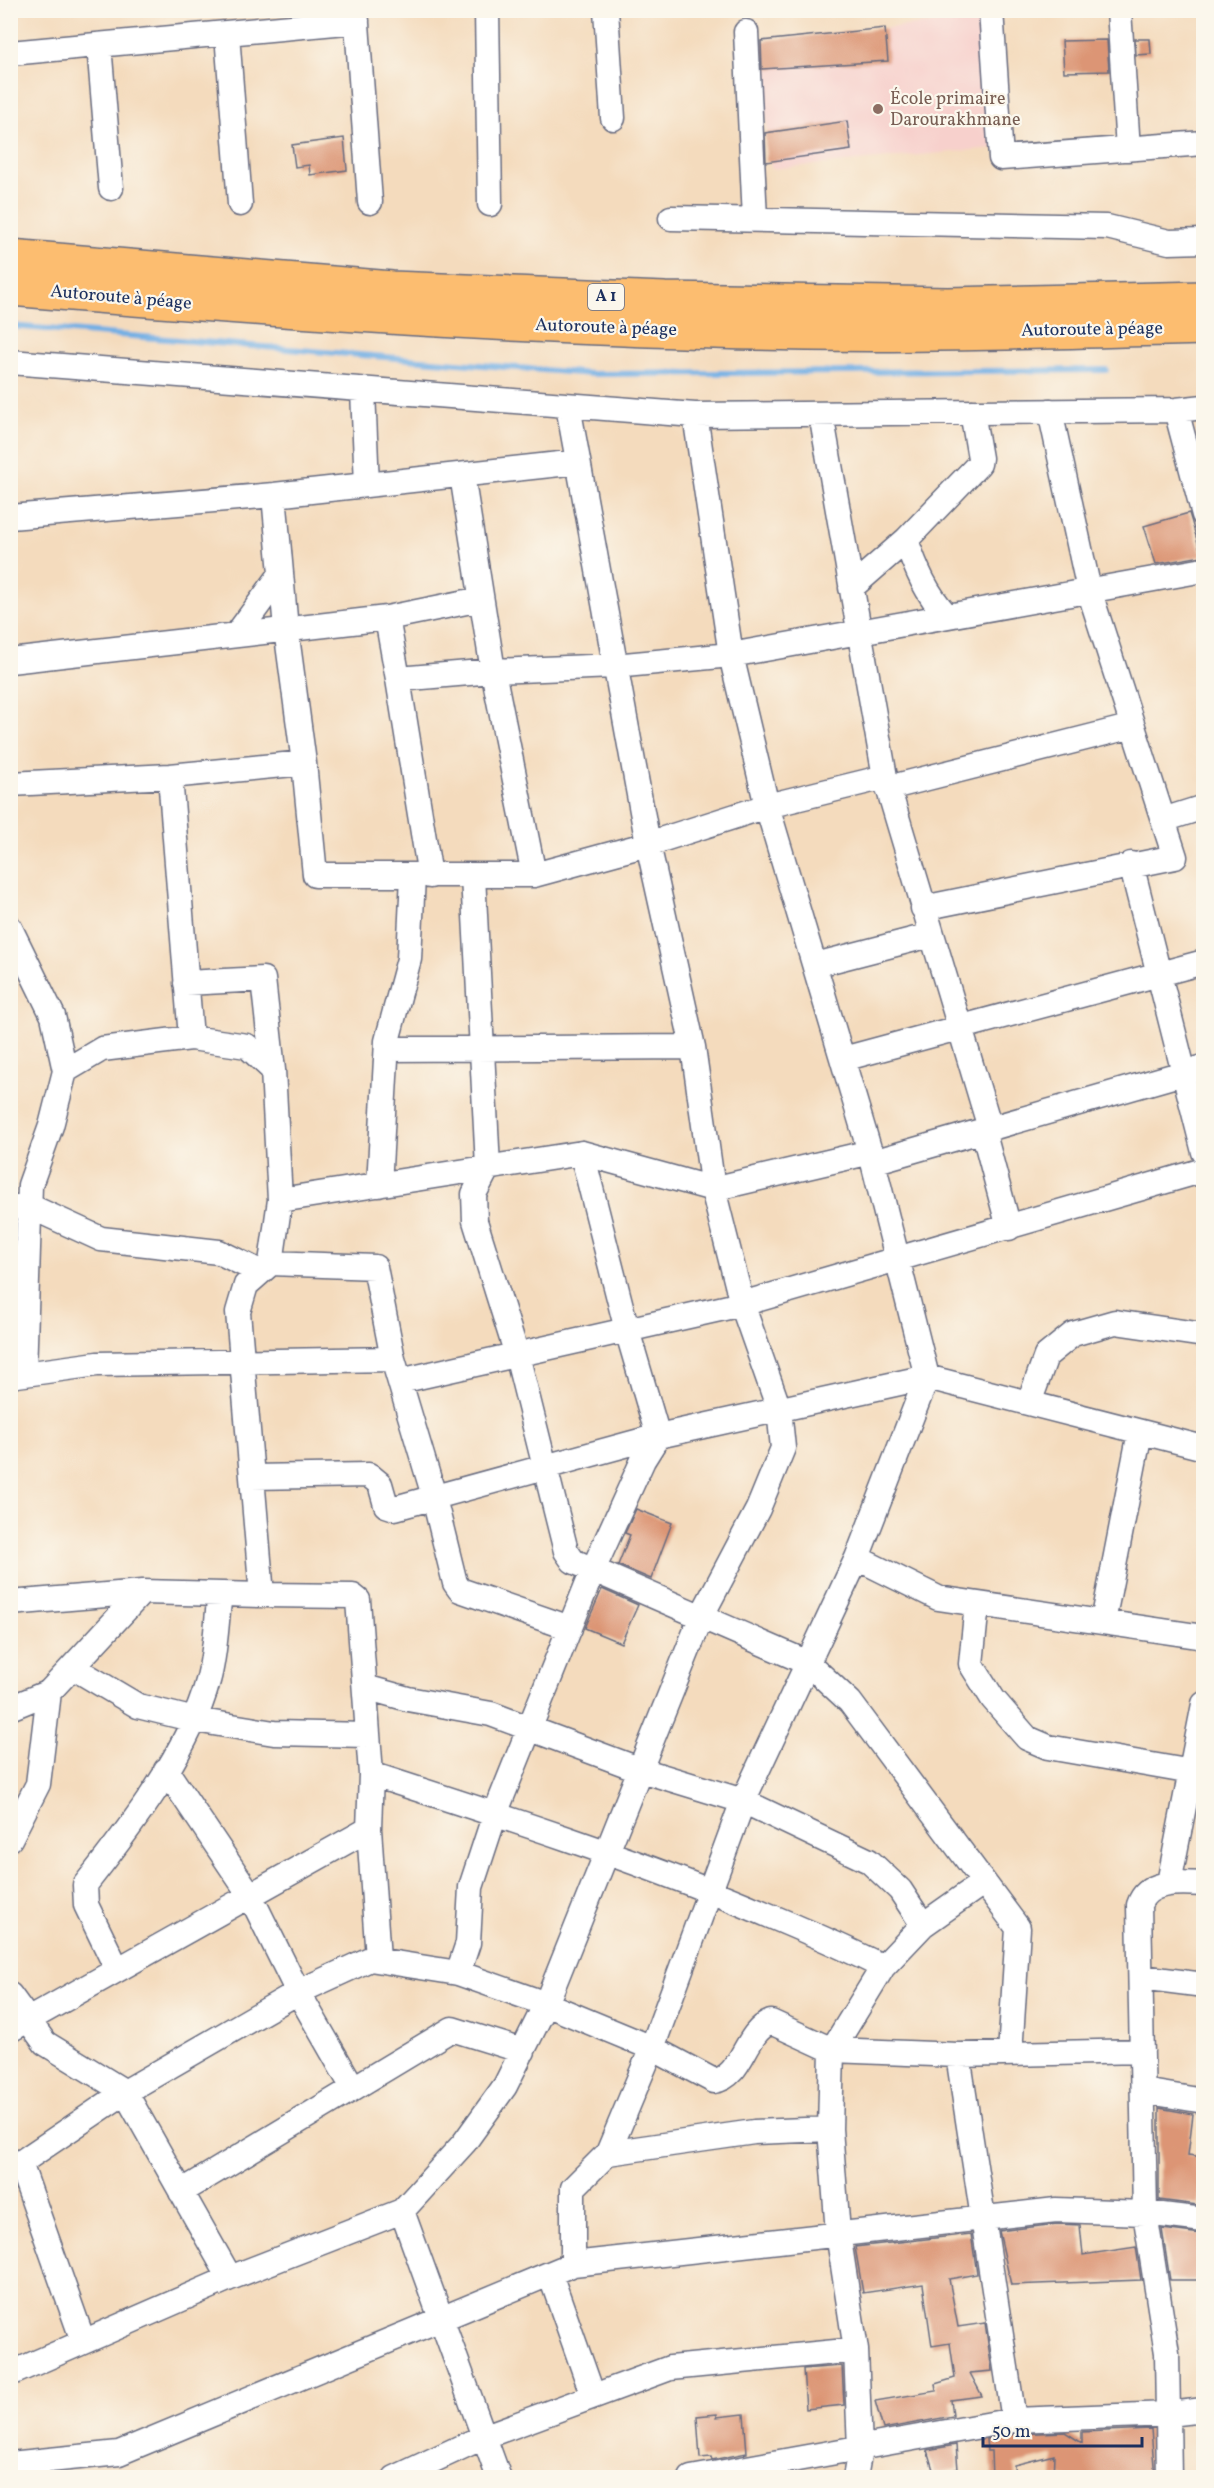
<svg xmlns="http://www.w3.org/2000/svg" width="1214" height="2488" font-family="Vollkorn,serif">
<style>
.built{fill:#f7d0cc}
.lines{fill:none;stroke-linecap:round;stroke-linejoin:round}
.stream{stroke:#72afe4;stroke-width:6}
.building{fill:#dc9575}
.minor-casing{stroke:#676b7f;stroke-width:27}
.highway-casing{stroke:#676b7f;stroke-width:36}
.minor{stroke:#fff;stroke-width:24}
.highway{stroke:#fcbd6f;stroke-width:33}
.education-dot{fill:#8d6e63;stroke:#fbf7ec;stroke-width:2}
.labels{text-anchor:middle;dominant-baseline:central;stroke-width:4.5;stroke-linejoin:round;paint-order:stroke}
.shield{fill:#fbf7ec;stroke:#5e6b89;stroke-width:1.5}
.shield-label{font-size:16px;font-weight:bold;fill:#1b2f5e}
.education-label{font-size:18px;fill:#785e54;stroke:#fbf7ec;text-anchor:start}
.street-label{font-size:18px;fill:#1b2f5e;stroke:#fbf7ec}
</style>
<rect width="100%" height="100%" fill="#fbf7ec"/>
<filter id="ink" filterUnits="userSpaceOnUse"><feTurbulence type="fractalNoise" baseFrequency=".0167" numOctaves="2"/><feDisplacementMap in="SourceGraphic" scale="12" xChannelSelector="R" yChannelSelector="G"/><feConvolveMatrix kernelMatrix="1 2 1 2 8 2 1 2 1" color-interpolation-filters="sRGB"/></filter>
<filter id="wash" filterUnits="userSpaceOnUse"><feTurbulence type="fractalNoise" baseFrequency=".008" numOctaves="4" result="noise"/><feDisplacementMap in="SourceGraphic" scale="24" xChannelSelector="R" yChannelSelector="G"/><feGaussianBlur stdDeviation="1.35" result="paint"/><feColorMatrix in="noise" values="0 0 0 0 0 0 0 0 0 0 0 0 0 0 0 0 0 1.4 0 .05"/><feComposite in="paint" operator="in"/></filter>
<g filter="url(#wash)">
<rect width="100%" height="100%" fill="#f4dbbd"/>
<path class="built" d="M984,18L994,148L771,169L759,41Z"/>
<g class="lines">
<path class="stream" d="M10,326L592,374L1106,370"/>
</g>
<g id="blocks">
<path class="building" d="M885,28L888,61L762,69L761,41Z
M1135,39H1150L1151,54L1136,55Z
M1107,40L1109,71L1064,72L1062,41Z
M847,121L851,150L766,162L765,133Z
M344,138L347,170L310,175L309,165L295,167L292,145Z
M1189,513L1202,556L1156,564L1144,526Z
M636,1509L672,1523L651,1579L618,1565L630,1535L625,1533Z
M602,1589L638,1605L621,1643L585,1628Z
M1159,2108L1193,2114L1188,2155L1203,2157V2187H1201L1198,2205L1159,2200Z
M1057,2224L1080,2225L1083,2255L1136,2247L1141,2280L1011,2285L999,2231Z
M1162,2229L1201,2234L1200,2245L1203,2246V2280H1170Z
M971,2234L977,2274L949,2279L958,2327L985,2323L992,2371L970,2373L982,2396L951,2400L953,2416L883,2429L875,2401L936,2391L935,2384L955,2378L950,2343L932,2346L923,2284L863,2293L855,2247Z
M842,2366L844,2405L806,2409L803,2369Z
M717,2414V2417L744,2414L747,2453L712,2460L711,2457L700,2458L697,2416Z
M1151,2429L1155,2478H1053L1054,2455L1014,2465L1015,2478H992L991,2451H987L986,2439L1016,2434L1065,2432L1082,2443V2432Z
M956,2445L958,2469L934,2473L927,2450Z"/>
</g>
</g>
<g filter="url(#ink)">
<use href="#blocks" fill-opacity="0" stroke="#676b7f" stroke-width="1.5"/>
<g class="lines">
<g class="minor-casing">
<path id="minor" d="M356,10L370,202
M487,10L490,204
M606,10L613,118
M991,10L1001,158L1204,143
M1119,10L1128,149
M746,32L755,219
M227,34L240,204
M99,45L111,188
M10,53L357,21
M671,218L1107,227L1169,242L1204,241
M10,362L695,415L1176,410L1204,407
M363,391L367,485
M1176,410L1204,515
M821,414L885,777L990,1128
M462,475L493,671L534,875
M274,495L286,629L304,763L315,875H534L648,844L767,806L885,777
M10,517L274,495L578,462
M906,540C916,569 926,593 947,616
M851,588L906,540L979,464L980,458L972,412
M481,599L387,618L398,679L493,671L614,666L731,655L1204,570
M237,634L281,574
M10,661L387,618
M398,679L430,876
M10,784L170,776L304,763
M888,788L1133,726
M1163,820L1204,807
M1131,864L1204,1152
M473,876L488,1167L474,1194L475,1221L517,1355L566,1551L573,1561L808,1663L850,1702L1018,1928L1010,2054
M923,908L1175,857L1089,590L1050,411
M10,928L53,1016L65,1071L51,1126L30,1185L24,1374
M815,965L931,935
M186,983L263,979L273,1070
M387,1049L693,1047
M843,1059L1204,962
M65,1071L102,1049L191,1038
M983,1130L1009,1228
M873,1162L1204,1067
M379,1185L387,1041L409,959L413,876
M280,1200L582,1153L713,1189L871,1152
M10,1207L29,1206L101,1239L219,1252L260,1272
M271,1263L375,1267L393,1359L431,1486L455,1583L460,1590L570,1628
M10,1376L97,1364L393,1359
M400,1381L742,1304L1204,1170
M1029,1403L1046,1356L1073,1334L1115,1322L1204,1335
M252,1477L369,1475L380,1484L386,1505L395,1508L658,1436L927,1377L1204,1448
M857,1558L938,1598L1204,1637
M10,1603L142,1592L262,1595L238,1312L246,1285L271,1263L280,1200L273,1070L247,1046L191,1038L170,776
M977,1604L971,1664L993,1699L1027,1738L1048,1747L1192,1772
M1103,1622L1140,1432
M74,1668L138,1706L195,1720L274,1733L368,1735
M365,1687L408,1699L491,1714L641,1770L743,1801L869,1861L900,1890L923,1925L883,1967L832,2050L830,2129L838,2233L856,2350L860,2449L855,2478
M10,1708L49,1692L142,1592
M166,1770L250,1895L298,1992L352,2086
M371,1774C498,1815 626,1856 749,1907C794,1926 839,1944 883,1967
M369,1829L378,1959
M10,1839L38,1784L49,1692
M1169,1883L1204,1704
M923,1925L984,1882
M117,1969L86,1905L85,1885C130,1828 189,1752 208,1681C216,1653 216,1622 220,1594
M458,1973L468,1943L471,1887L495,1814L593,1570L643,1460L658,1436L627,1330L582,1153
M1141,1977L1204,1985
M10,1995L45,2043L125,2092L230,2278
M10,2030L369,1829L371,1774L358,1600L353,1596L262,1595
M958,2055L1014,2420
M1143,2091L1204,2101
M608,2153L754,2132L830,2129
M181,2192L452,2029L523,2051
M402,2211L499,2478
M573,2264V2188L608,2153L652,2048L743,1801L857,1558L927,1377L873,1162L767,806L731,655L695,415
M550,2274L593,2396
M83,2341L20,2163L125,2092L298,1992L370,1959L458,1973L546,2004L652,2048L714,2081C743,2077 744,2032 771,2022L832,2050L958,2055L1142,2051
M10,2374L230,2278L402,2211L464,2143L505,2086L546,2004L702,1615L758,1509L783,1448L779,1409L742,1304L713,1189L693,1047L648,844L568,406
M10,2464L119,2453L573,2264L1056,2210L1145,2213L1204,2220
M395,2478L483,2437L670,2368L856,2350
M691,2478L1014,2420L1169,2414L1204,2410
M1169,2478L1167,2353L1145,2213L1139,1905C1147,1879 1182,1883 1204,1884"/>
</g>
<g class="highway-casing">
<path id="highway" d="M10,256L392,288L665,299L948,304L1204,298
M10,289C276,311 541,330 807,334C939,336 1072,331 1204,328"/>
</g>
<use href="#minor" class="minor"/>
<use href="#highway" class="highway"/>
</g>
</g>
<circle class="education-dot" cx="878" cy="109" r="6"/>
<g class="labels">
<rect class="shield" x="588" y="284" width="36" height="26" rx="4.5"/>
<g class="shield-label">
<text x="606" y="297">A 1</text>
</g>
<g class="education-label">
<text x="890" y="99">École primaire<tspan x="890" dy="21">Darourakhmane</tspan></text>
</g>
<g class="street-label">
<text transform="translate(121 298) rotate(5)">Autoroute à péage</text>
<text transform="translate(606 328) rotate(2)">Autoroute à péage</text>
<text transform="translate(1092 330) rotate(-1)">Autoroute à péage</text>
</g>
</g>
<rect width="1214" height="2488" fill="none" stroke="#fbf7ec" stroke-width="36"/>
<path d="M983 2437v9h159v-9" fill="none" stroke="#1b2f5e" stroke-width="3"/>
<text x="992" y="2437" font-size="18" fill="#1b2f5e" stroke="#fbf7ec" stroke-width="4.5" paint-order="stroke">50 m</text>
</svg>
